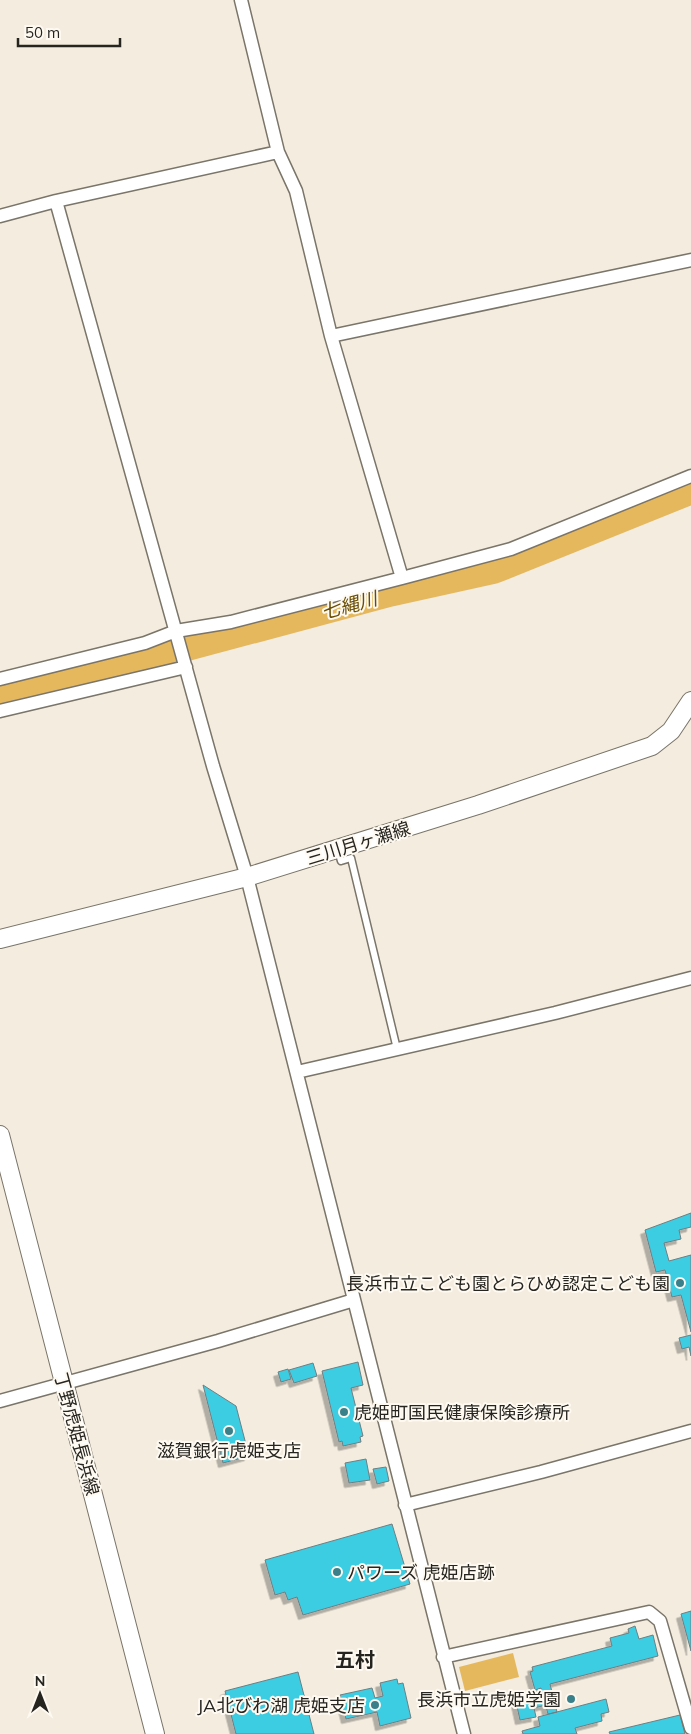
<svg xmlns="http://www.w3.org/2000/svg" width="691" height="1734" font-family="Mulish,'Noto Sans JP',sans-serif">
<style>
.water{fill:#e5b85d}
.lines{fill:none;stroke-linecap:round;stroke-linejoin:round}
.river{stroke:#e5b85d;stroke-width:25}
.building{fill:#3ecde3;stroke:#6e7e81;filter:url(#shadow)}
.lane-casing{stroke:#7a7469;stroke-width:9}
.street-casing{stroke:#7a7469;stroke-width:15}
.secondary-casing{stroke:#7a7469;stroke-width:20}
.lane{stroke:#fff;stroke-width:6}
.street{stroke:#fff;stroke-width:12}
.secondary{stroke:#fff;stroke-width:18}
.poi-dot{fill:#39808b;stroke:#fefaf2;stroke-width:2}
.labels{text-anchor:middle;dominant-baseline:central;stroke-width:4;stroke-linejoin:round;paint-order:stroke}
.street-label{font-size:18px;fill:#26241f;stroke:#fefaf2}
.poi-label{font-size:18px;fill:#26241f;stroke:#fefaf2;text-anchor:end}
.water-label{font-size:19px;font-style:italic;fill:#6a4d00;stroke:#fefaf2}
.quarter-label{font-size:20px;font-weight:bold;fill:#26241f;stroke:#fefaf2}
</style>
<defs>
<filter id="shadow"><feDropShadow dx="-4.5" dy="4.5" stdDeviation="0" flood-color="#0004"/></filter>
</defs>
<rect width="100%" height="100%" fill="#f3ecdf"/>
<path class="water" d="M513,1653L519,1677L465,1691L459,1667Z"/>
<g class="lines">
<path class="river" d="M0,695L85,676L391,594L495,571L691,492"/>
</g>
<path class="building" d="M691,1213V1227L679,1230L681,1239L664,1243L669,1261L691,1255V1332L681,1295L672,1297L665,1270L656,1272L645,1230Z
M691,1335V1356L689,1347L682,1349L679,1338Z
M358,1362L363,1385L351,1388L363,1436L360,1437L361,1442L343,1446L342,1441L339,1442L322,1371Z
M313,1363L317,1376L294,1383L289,1370Z
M288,1369L291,1379L281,1382L278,1372Z
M203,1385L236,1406L249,1456L223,1463Z
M366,1459L370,1480L349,1483L345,1463Z
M386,1467L389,1481L377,1484L373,1469Z
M392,1524L410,1584L303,1615L297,1597L288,1600L285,1592L275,1595L265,1560Z
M691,1611V1651L681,1614Z
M635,1626L639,1639L653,1635L658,1656L550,1684L557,1712L548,1714L541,1688L535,1690L530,1672L533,1671L532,1667L612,1646L610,1638L629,1633L628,1629Z
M298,1672L314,1734H236L225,1691Z
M397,1679L398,1684L403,1683L411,1718L380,1726L377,1712L346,1719L340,1695L372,1688L375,1698L383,1696L380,1683Z
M543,1695L546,1705L534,1708L536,1717L520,1720L516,1702Z
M606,1699L609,1712L601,1714L602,1721L575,1728L577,1734H523L522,1731L540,1726L538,1717Z
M680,1715L685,1734H610L609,1732Z"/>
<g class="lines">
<g class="lane-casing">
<path id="lane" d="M338,850L341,861L351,858L397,1049"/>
</g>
<g class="street-casing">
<path id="street" d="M278,152L296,191L331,336L691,260
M56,201L278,152L241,0
M0,216L56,201L213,766L247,877L464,1734
M402,578L511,549L691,476
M0,679L145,643L176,631L231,622L402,578L331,336
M0,711L186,667
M297,1072L555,1013L691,978
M0,1401L218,1341L354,1300
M405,1505L541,1472L691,1431
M443,1657L649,1612L660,1621L691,1728"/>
</g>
<g class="secondary-casing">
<path id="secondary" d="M0,939L247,877L478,805L652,746L671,731L691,701
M0,1135L155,1734"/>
</g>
<use href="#lane" class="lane"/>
<use href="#street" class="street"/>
<use href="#secondary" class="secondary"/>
</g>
<g class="poi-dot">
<circle cx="680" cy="1283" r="5"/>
<circle cx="344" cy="1412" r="5"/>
<circle cx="229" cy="1431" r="5"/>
<circle cx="337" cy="1572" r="5"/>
<circle cx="571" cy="1699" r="5"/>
<circle cx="375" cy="1705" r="5"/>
</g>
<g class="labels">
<g class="street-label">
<text transform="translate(358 843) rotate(-17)">三川月ヶ瀬線</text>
<text transform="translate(77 1434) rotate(75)">丁野虎姫長浜線</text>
</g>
<g class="poi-label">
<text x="670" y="1283">長浜市立こども園とらひめ認定こども園</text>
<text x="354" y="1412" text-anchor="start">虎姫町国民健康保険診療所</text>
<text x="229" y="1450" text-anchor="middle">滋賀銀行虎姫支店</text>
<text x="347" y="1572" text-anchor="start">パワーズ 虎姫店跡</text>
<text x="561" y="1699">長浜市立虎姫学園</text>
<text x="365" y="1705">JA北びわ湖 虎姫支店</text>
</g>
<g class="water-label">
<text transform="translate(349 605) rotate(-15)">七縄川</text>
</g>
<g class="quarter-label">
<text x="355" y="1659">五村</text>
</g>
</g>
<g transform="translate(40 1694)" stroke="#fefaf2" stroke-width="4" paint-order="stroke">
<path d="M0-4L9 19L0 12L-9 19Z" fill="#26241f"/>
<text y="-8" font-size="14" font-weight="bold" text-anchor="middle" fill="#26241f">N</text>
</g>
<path d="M18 38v8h102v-8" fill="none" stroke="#26241f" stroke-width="2.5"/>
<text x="25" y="38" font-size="15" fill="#26241f" stroke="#fefaf2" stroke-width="4" paint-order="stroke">50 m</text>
</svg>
